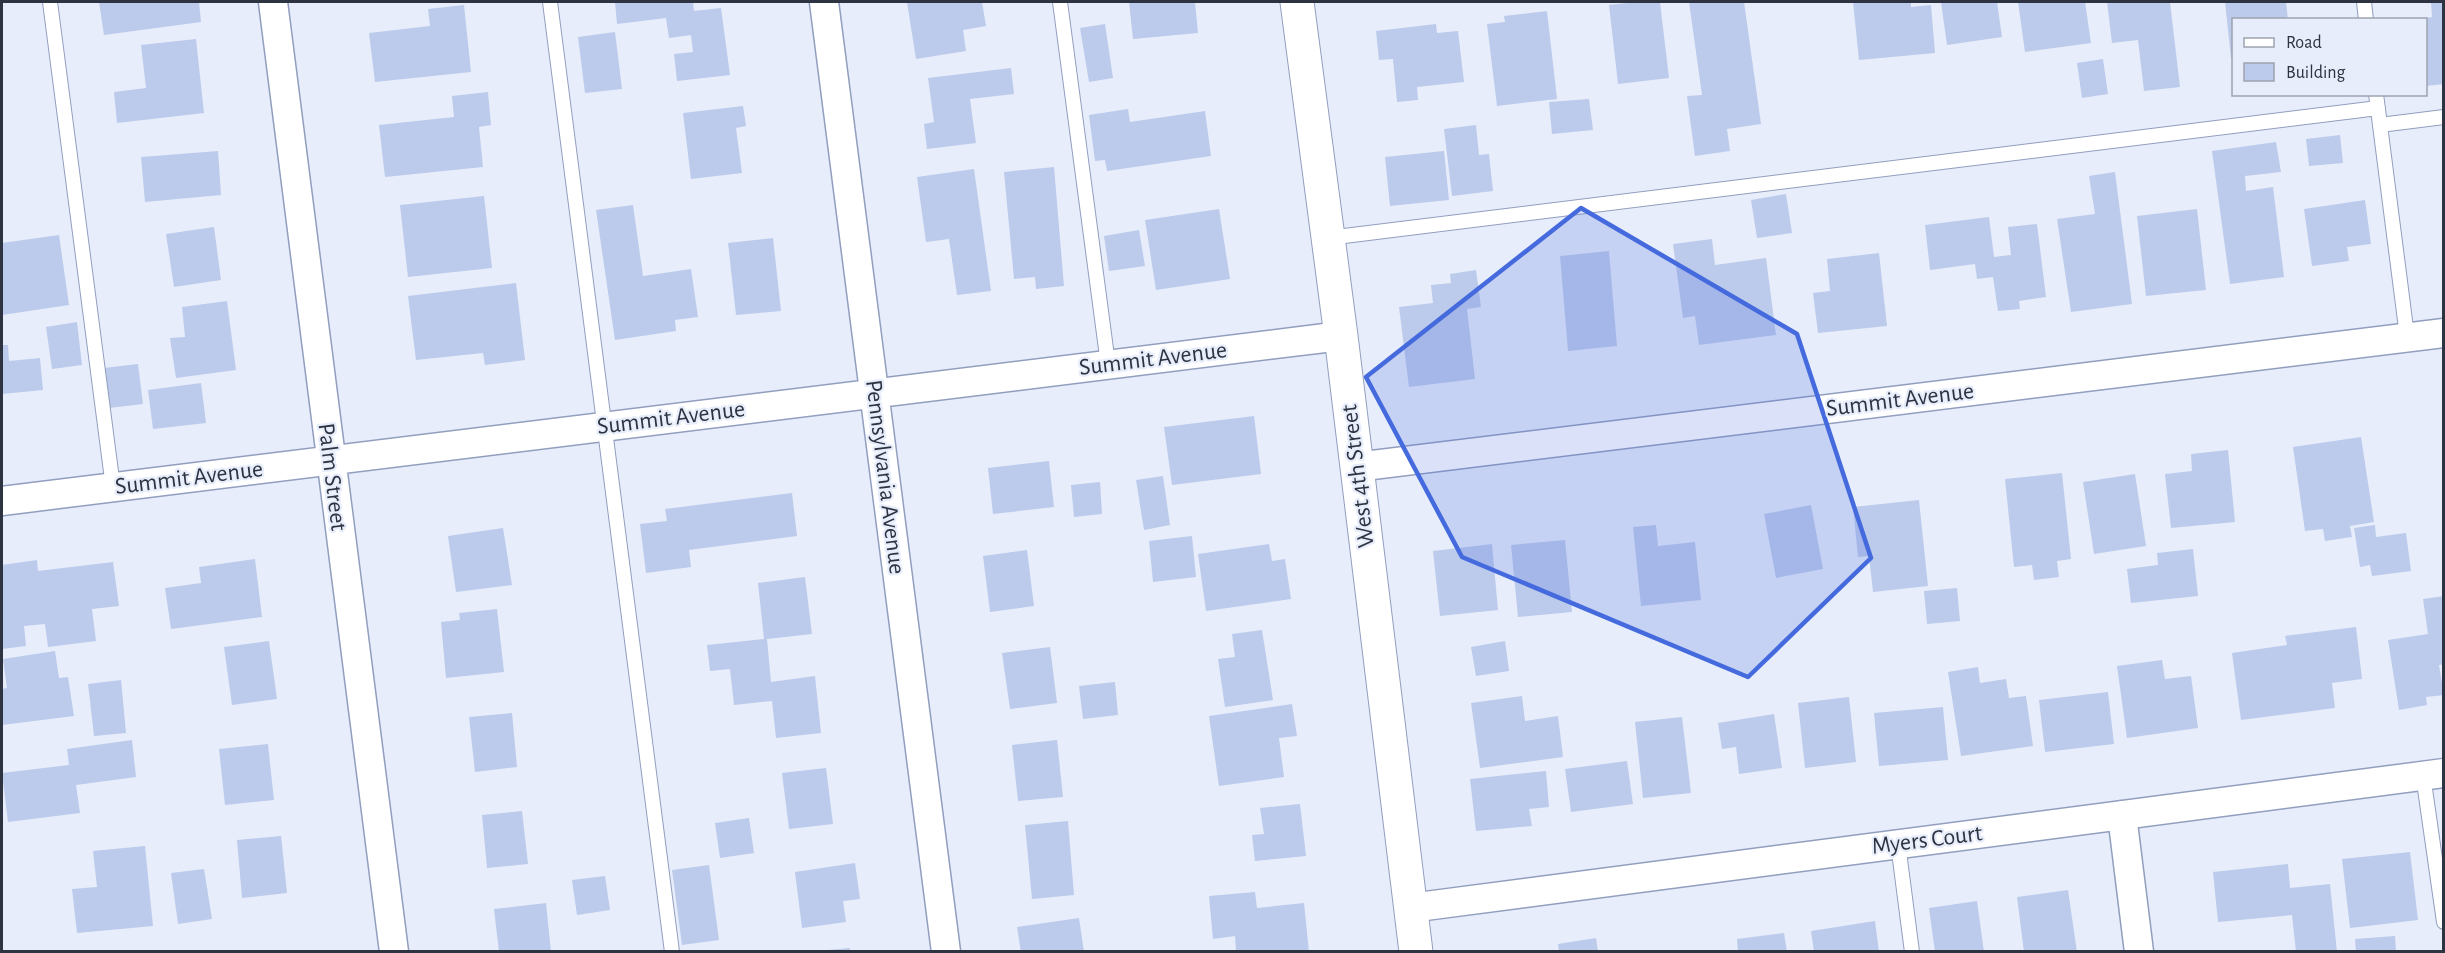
<svg xmlns="http://www.w3.org/2000/svg" width="2445" height="953" font-family="'Alegreya Sans',sans-serif">
<style>
.building{fill:#bccbeb}
.lines{fill:none;stroke-linecap:round;stroke-linejoin:round}
.lane-casing{stroke:#919ebe;stroke-width:16}
.street-casing{stroke:#919ebe;stroke-width:31}
.secondary-casing{stroke:#919ebe;stroke-width:35}
.lane{stroke:#fff;stroke-width:14}
.street{stroke:#fff;stroke-width:28}
.secondary{stroke:#fff;stroke-width:33}
.marked{fill:#446add;fill-opacity:0.2;stroke:#446add;stroke-width:4.5;stroke-linejoin:round}
.labels{text-anchor:middle;dominant-baseline:central;stroke-width:4.5;stroke-linejoin:round;paint-order:stroke}
.street-label{font-size:24px;fill:#2d3340;stroke:#e7edfb}
</style>
<rect width="100%" height="100%" fill="#e7edfb"/>
<path class="building" d="M99,2H199L201,22L104,35Z
M615,2H693L694,11L721,8L730,75L677,81L674,54L693,52L691,35L669,38L666,18L617,24Z
M907,2H982L986,26L963,30L966,51L916,59Z
M1129,2H1195L1198,33L1133,39Z
M1637,2H1660L1669,78L1618,84L1609,5Z
M1689,2H1744L1761,124L1727,129L1730,151L1695,156L1687,96L1702,95Z
M1853,2H1911V7L1931,5L1935,53L1859,60Z
M1941,2H1997L2002,37L1947,45Z
M2018,2H2085L2091,43L2025,52Z
M2107,2H2170L2180,87L2144,91L2138,40L2112,43Z
M2225,2H2286L2288,20H2234V58H2231Z
M2431,2H2444V84L2426,86V18L2432,17Z
M464,5L471,72L375,82L369,33L430,26L428,9Z
M1547,11L1557,99L1497,106L1487,24L1505,22L1504,16Z
M1105,24L1113,78L1089,82L1080,28Z
M1436,24L1437,33L1458,31L1464,82L1417,87L1418,100L1397,102L1393,59L1379,60L1376,31Z
M615,32L622,89L585,93L578,37Z
M196,39L204,113L117,123L114,92L146,88L141,45Z
M2103,59L2108,94L2082,98L2077,63Z
M1011,68L1014,94L970,99L976,143L927,149L924,124L934,122L928,78Z
M488,92L491,125L479,127L483,167L385,177L379,125L454,117L452,96Z
M1589,99L1593,130L1552,134L1549,102Z
M743,106L746,126L736,128L742,173L691,179L683,113Z
M1128,109L1130,122L1205,111L1211,156L1107,171L1105,160L1095,161L1089,115Z
M1476,125L1479,155L1489,154L1493,191L1452,196L1444,129Z
M2340,135L2343,163L2309,166L2306,139Z
M2276,142L2281,172L2245,176L2246,191L2273,187L2284,277L2230,284L2212,151Z
M218,151L221,195L145,202L141,157Z
M1444,151L1449,200L1390,206L1385,157Z
M1054,167L1064,286L1036,289L1035,277L1014,279L1004,172Z
M974,169L991,291L957,295L949,239L926,242L917,177Z
M2115,172L2132,304L2071,312L2057,219L2095,214L2089,176Z
M1786,194L1792,233L1757,238L1751,200Z
M484,196L492,268L408,277L400,205Z
M2365,200L2371,244L2347,247L2349,261L2312,266L2304,209Z
M633,205L643,276L691,269L698,317L675,320L676,331L615,340L596,210Z
M1219,209L1230,279L1156,290L1145,220Z
M2197,209L2206,290L2146,296L2137,216Z
M1989,217L1994,257L2011,255L2008,227L2037,224L2046,297L2019,301L2020,309L1998,311L1993,277L1977,279L1975,264L1930,270L1925,225Z
M214,227L221,280L174,287L166,234Z
M1139,230L1145,266L1109,271L1104,236Z
M59,235L69,305L2,315V243Z
M773,238L781,311L736,315L728,243Z
M1712,239L1715,265L1766,258L1776,335L1699,345L1695,316L1683,318L1673,244Z
M1609,251L1617,346L1568,351L1560,256Z
M1879,253L1887,326L1818,333L1813,293L1830,291L1827,259Z
M1476,270L1481,307L1467,309L1475,379L1409,387L1399,307L1433,303L1431,285L1451,283L1450,274Z
M516,283L525,360L485,365L483,353L416,360L408,296Z
M227,301L236,370L176,378L170,338L185,337L182,307Z
M77,322L82,365L52,369L46,327Z
M2,345H8L9,361L40,358L43,390L2,394Z
M138,364L143,404L109,408L104,368Z
M201,383L206,423L153,429L148,390Z
M1254,416L1261,474L1172,485L1164,427Z
M2361,437L2374,522L2350,526L2352,537L2325,541L2323,529L2305,531L2293,447Z
M2228,450L2235,522L2171,528L2165,474L2192,471L2191,454Z
M1049,461L1054,507L993,514L988,468Z
M2062,473L2071,559L2057,561L2059,577L2034,580L2032,565L2014,567L2005,479Z
M2135,474L2146,546L2094,554L2083,482Z
M1163,476L1170,525L1144,530L1136,480Z
M1100,482L1102,514L1074,517L1071,485Z
M792,493L797,536L689,550L691,567L646,573L640,524L667,521L665,509Z
M1919,500L1928,586L1873,592L1869,556L1858,557L1853,507Z
M1811,505L1823,569L1776,578L1764,514Z
M1656,525L1658,546L1695,542L1701,600L1641,606L1633,527Z
M2375,525L2376,537L2406,533L2411,571L2372,576L2370,565L2360,567L2354,528Z
M503,528L512,585L456,592L448,536Z
M1192,536L1196,577L1153,582L1149,541Z
M1565,540L1572,612L1518,617L1511,545Z
M1269,544L1272,561L1285,559L1291,599L1206,611L1198,554Z
M1492,544L1498,610L1440,616L1433,551Z
M2193,549L2198,596L2131,603L2127,569L2158,565L2157,553Z
M1027,550L1034,606L990,612L983,556Z
M255,559L262,617L171,629L165,588L201,583L199,567Z
M37,560L38,571L113,562L119,606L92,609L96,641L48,647L45,624L24,626L26,646L2,649V565Z
M805,577L812,634L767,639L771,682L815,676L821,733L776,738L772,701L734,705L730,669L710,671L707,645L764,639L758,583Z
M1957,588L1960,621L1927,624L1924,591Z
M2444,596V664L2439,665L2444,695L2426,697L2427,705L2399,710L2388,640L2428,634L2423,599Z
M497,609L504,672L446,678L441,622L460,620L459,613Z
M2356,627L2362,679L2332,683L2335,708L2241,720L2232,653L2287,645L2285,636Z
M1262,630L1273,700L1225,707L1218,659L1235,657L1232,634Z
M269,641L277,699L232,705L224,647Z
M1505,641L1509,671L1476,676L1471,647Z
M1050,647L1057,703L1010,709L1002,653Z
M55,651L59,678L68,677L74,716L2,725V689L7,688L3,659Z
M2162,660L2165,679L2191,676L2198,728L2127,738L2117,666Z
M1978,667L1980,683L2006,679L2009,698L2026,696L2033,746L1961,756L1948,672Z
M121,680L126,733L94,736L88,684Z
M1115,682L1118,715L1083,719L1079,686Z
M2108,692L2114,744L2045,752L2039,700Z
M1522,696L1525,721L1558,716L1563,757L1480,768L1471,703Z
M1849,697L1856,762L1805,768L1798,703Z
M1292,704L1297,736L1279,738L1284,777L1219,786L1209,716Z
M1943,707L1948,760L1879,766L1874,713Z
M512,713L517,767L475,772L469,717Z
M1774,714L1782,768L1739,774L1736,747L1722,749L1718,723Z
M1682,717L1691,793L1643,798L1635,722Z
M132,740L136,777L76,785L80,813L8,822L2,773L69,765L67,749Z
M1057,740L1063,797L1018,801L1012,745Z
M268,744L274,800L225,805L219,749Z
M1627,761L1633,804L1571,812L1565,769Z
M826,768L833,824L789,829L782,773Z
M1546,771L1549,807L1529,809L1532,826L1476,831L1470,779Z
M1300,804L1306,856L1255,861L1252,835L1264,834L1260,808Z
M522,811L528,864L487,868L482,815Z
M749,818L754,853L720,858L715,823Z
M1068,821L1074,895L1032,899L1025,825Z
M281,836L287,893L242,898L237,840Z
M145,846L153,926L77,933L72,889L97,887L93,851Z
M2410,852L2418,920L2350,928L2342,859Z
M855,863L860,899L843,901L846,922L802,928L795,872Z
M2288,864L2290,888L2330,884L2337,952H2296L2292,915L2218,922L2213,872Z
M709,865L719,940L682,945L672,870Z
M204,869L212,919L178,924L171,873Z
M605,876L610,910L577,915L572,880Z
M2068,890L2077,952H2024L2017,897Z
M1255,892L1257,908L1304,903L1309,952H1236L1235,936L1213,939L1209,896Z
M1977,901L1984,952H1935L1929,908Z
M546,903L551,952H499L494,909Z
M1079,918L1084,952H1021L1017,927Z
M1875,921L1879,952H1814L1811,931Z
M1784,933L1787,952H1738L1737,939Z
M2395,936L2396,952H2356L2355,939Z
M1596,938L1598,952H1559L1558,944Z
M850,948V952H828V950Z"/>
<g class="lines">
<g class="lane-casing">
<path id="lane" d="M50,2L113,487
M550,2L672,952
M1060,2L1108,364
M2364,2L2366,20
M2376,94L2407,336
M2380,125L2444,117
M1328,238L2378,108
M2423,775L2444,922
M1898,844L1912,952"/>
</g>
<g class="street-casing">
<path id="street" d="M273,2L394,952
M824,2L946,952
M1356,467L2444,333
M2,501L1341,336
M2122,815L2139,952
M1410,908L2444,773"/>
</g>
<g class="secondary-casing">
<path id="secondary" d="M1297,2L1341,336L1416,952"/>
</g>
<use href="#lane" class="lane"/>
<use href="#street" class="street"/>
<use href="#secondary" class="secondary"/>
</g>
<path class="marked" d="M1581,208L1797,334L1871,558L1748,677L1462,557L1366,377Z"/>
<g class="labels">
<g class="street-label">
<text transform="translate(1153 359) rotate(-7)">Summit Avenue</text>
<text transform="translate(1900 400) rotate(-7)">Summit Avenue</text>
<text transform="translate(671 418) rotate(-7)">Summit Avenue</text>
<text transform="translate(1358 476) rotate(-97)">West 4th Street</text>
<text transform="translate(332 477) rotate(83)">Palm Street</text>
<text transform="translate(885 477) rotate(83)">Pennsylvania Avenue</text>
<text transform="translate(189 478) rotate(-7)">Summit Avenue</text>
<text transform="translate(1927 840) rotate(-7)">Myers Court</text>
</g>
</g>
<rect width="2445" height="953" fill="none" stroke="#2d3340" stroke-width="6"/>
<rect x="2232" y="18" width="195" height="78" fill="#e7edfb" stroke="#9da3b0" stroke-width="1.5"/>
<rect x="2244" y="38" width="30" height="9" fill="#ffffff" stroke="#9da3b0" stroke-width="1.5"/>
<text x="2286" y="48" font-size="18" fill="#2d3340">Road</text>
<rect x="2244" y="63" width="30" height="18" fill="#bccbeb" stroke="#9da3b0" stroke-width="1.5"/>
<text x="2286" y="78" font-size="18" fill="#2d3340">Building</text>
</svg>
